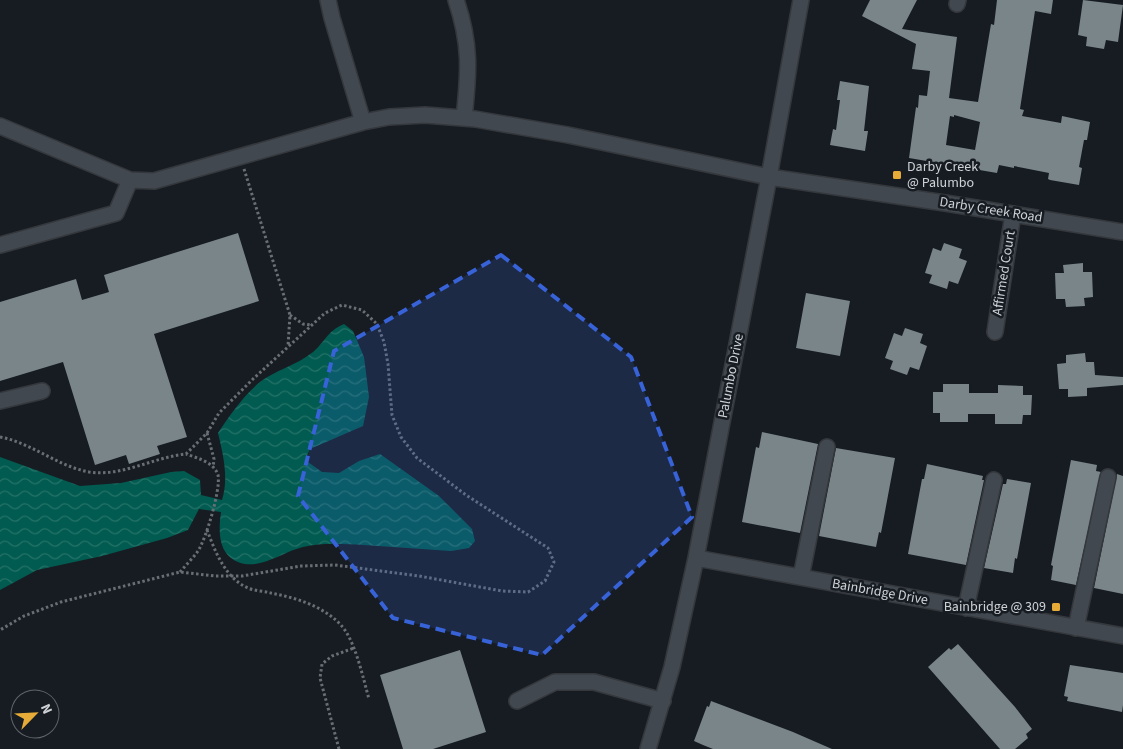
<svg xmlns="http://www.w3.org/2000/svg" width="1123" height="749" font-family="'Source Sans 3',sans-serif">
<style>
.water{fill:url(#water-waves)}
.building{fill:#798588;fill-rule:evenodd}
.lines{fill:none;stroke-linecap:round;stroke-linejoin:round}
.minor-casing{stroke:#34373c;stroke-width:18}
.path{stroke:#696e74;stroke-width:3;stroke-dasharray:2.5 2.5;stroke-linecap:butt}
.minor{stroke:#41484f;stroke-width:15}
.marked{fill:#3862d8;fill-opacity:0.2;stroke:#3862d8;stroke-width:4;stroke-dasharray:10 6;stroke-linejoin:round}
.poi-dot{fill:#e7ac37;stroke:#161c22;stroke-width:2}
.labels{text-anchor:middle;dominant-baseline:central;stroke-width:5;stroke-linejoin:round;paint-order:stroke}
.poi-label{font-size:14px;fill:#ced2d7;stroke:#161c22;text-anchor:start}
.street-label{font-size:14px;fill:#ced2d7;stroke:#161c22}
</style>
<defs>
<pattern id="water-waves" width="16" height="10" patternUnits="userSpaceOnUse" patternTransform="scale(1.25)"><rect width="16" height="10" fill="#015b50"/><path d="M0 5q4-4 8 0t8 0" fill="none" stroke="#257268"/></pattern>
</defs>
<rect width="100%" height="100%" fill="#161c22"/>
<path class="water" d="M344,324L353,331L364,357L369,397L363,426L310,449L305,460L322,472L339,473L359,461L380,454L439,496L472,529L475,541L469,548L451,551C422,549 393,547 364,545C344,544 323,542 303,547C285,551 264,567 245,564C218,559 218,533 221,512L199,509L188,530L167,538L102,556L37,570L0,590V457L80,486L121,483L171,472L184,471L200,480L201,495L222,500C229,478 223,454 218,433C230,415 243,396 260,382C274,371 297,365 313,352C326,341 326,332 344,324Z"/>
<path class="building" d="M870,0H917L902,29L957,37L949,98L978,102L991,24L994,25L997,0H1053L1051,14L1035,11L1020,109L1024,110L1022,116L1061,123L1062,116L1090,122L1087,140H1084L1079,167L1082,168L1079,185L1050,180L1048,179L1049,173L1014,166V168L999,165L997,173L909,158L916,107L918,108L919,95L927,96L930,71L912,69L916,44L862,16ZM954,115L980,122L975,150L946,145L950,116L954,117Z
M1083,0L1123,5L1118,42L1106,40L1104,49L1086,46L1087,37L1078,35Z
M840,81L869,86L864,131H868L865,151L830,145L833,129L836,130L840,100H837Z
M238,233L259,301L154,334L187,437L157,446L160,454L129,464L126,455L95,465L63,362L0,381V302L76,279L82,300L109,292L104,275Z
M944,243L962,249L959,258L967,261L958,284L949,281L947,289L929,283L932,275L925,273L933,248L941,251Z
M1083,263V272H1092L1093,297L1084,298L1085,306L1066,307L1065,299H1056L1055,273H1064L1063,265Z
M806,293L850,301L840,356L796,348Z
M905,328L923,334L920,343L927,346L919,370L910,367L907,375L890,369L893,361L885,358L894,333L902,336Z
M1085,353L1086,362H1094L1095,375L1123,377V385L1087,388V396L1068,397V389H1059L1057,364L1066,363V355Z
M943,384H969V393H998V385L1023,386V395H1032L1031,415H1023L1022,424H995V414H968V422H940V413H933V392H943Z
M762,432L818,444L800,533L742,522L756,447L759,448Z
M836,448L895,458L881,533L879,532L876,547L819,536Z
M1071,460L1097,465L1096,471L1101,472L1076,585L1051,580L1053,566L1051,565Z
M927,464L983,476L982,480H984L966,565L908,554L922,479H924Z
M1117,474L1123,476V594L1094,588Z
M1007,479L1031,483L1017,559L1015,558L1013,573L984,568L1003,484H1006Z
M958,644L1015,707L1032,729L1026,734L1028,738L1015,749H1000L928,667L949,648L951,650Z
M460,650L486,732L433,749H403L380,675Z
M1070,665L1123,673V705L1122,712L1067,701L1068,697L1064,696Z
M711,701L793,732L832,749H713L703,745L694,741L707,706L709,707Z"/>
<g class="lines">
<g class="minor-casing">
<path id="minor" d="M328,0L332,18L363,122
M456,0C471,44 469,72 464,118
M957,4L958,0
M0,126L130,180L154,181L363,122L389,117L425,115L475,119L568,135L769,177L945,203L1123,232
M0,245L116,213L130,180
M995,332L1013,214
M0,401L42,391
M696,558L1123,636
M801,577L827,447
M966,608L994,480
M1076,628L1108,477
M517,701L555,682H594L663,701
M648,749L672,667L696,558L769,177L801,0"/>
</g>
<path class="path" d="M244,169L290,315L288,346
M290,315L303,324L311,325
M207,433L214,459L213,468
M0,437C32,443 57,466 89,472C122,477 154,457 186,454L207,433L219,413L253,379L325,313L342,305L362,310L377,324L384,342L388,364L392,415L401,437L417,458L466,495L548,548L554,562L545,581L528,592L502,591L419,576L335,565L301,566L242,576H215L180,572L61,602L24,616L0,630
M207,530C215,551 225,578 248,588C255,591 264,591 271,593C296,598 321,605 340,624C355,639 363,678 369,699
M180,572C186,565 193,558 198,551C206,539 221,489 218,475C214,462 197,458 186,454
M339,749L320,678L322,664L332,656L354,648"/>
<use href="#minor" class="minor"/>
</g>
<path class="marked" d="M501,255L631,357L692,517L542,655L393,618L298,496L334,351Z"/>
<g class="poi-dot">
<rect x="892" y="170" width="10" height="10" rx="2.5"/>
<rect x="1051" y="602" width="10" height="10" rx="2.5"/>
</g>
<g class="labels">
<g class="poi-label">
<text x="907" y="167">Darby Creek<tspan x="907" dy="16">@ Palumbo</tspan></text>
<text x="1046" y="607" text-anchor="end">Bainbridge @ 309</text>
</g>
<g class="street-label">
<text transform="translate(991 210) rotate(9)">Darby Creek Road</text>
<text transform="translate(1004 273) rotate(-81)">Affirmed Court</text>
<text transform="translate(731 376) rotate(-79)">Palumbo Drive</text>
<text transform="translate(880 592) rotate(10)">Bainbridge Drive</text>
</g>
</g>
<g transform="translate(35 714) rotate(66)"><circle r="24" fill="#161c22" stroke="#60656a"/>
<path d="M0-4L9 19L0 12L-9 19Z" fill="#e7ac37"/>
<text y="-8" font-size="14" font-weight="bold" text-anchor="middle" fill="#ced2d7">N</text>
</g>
</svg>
